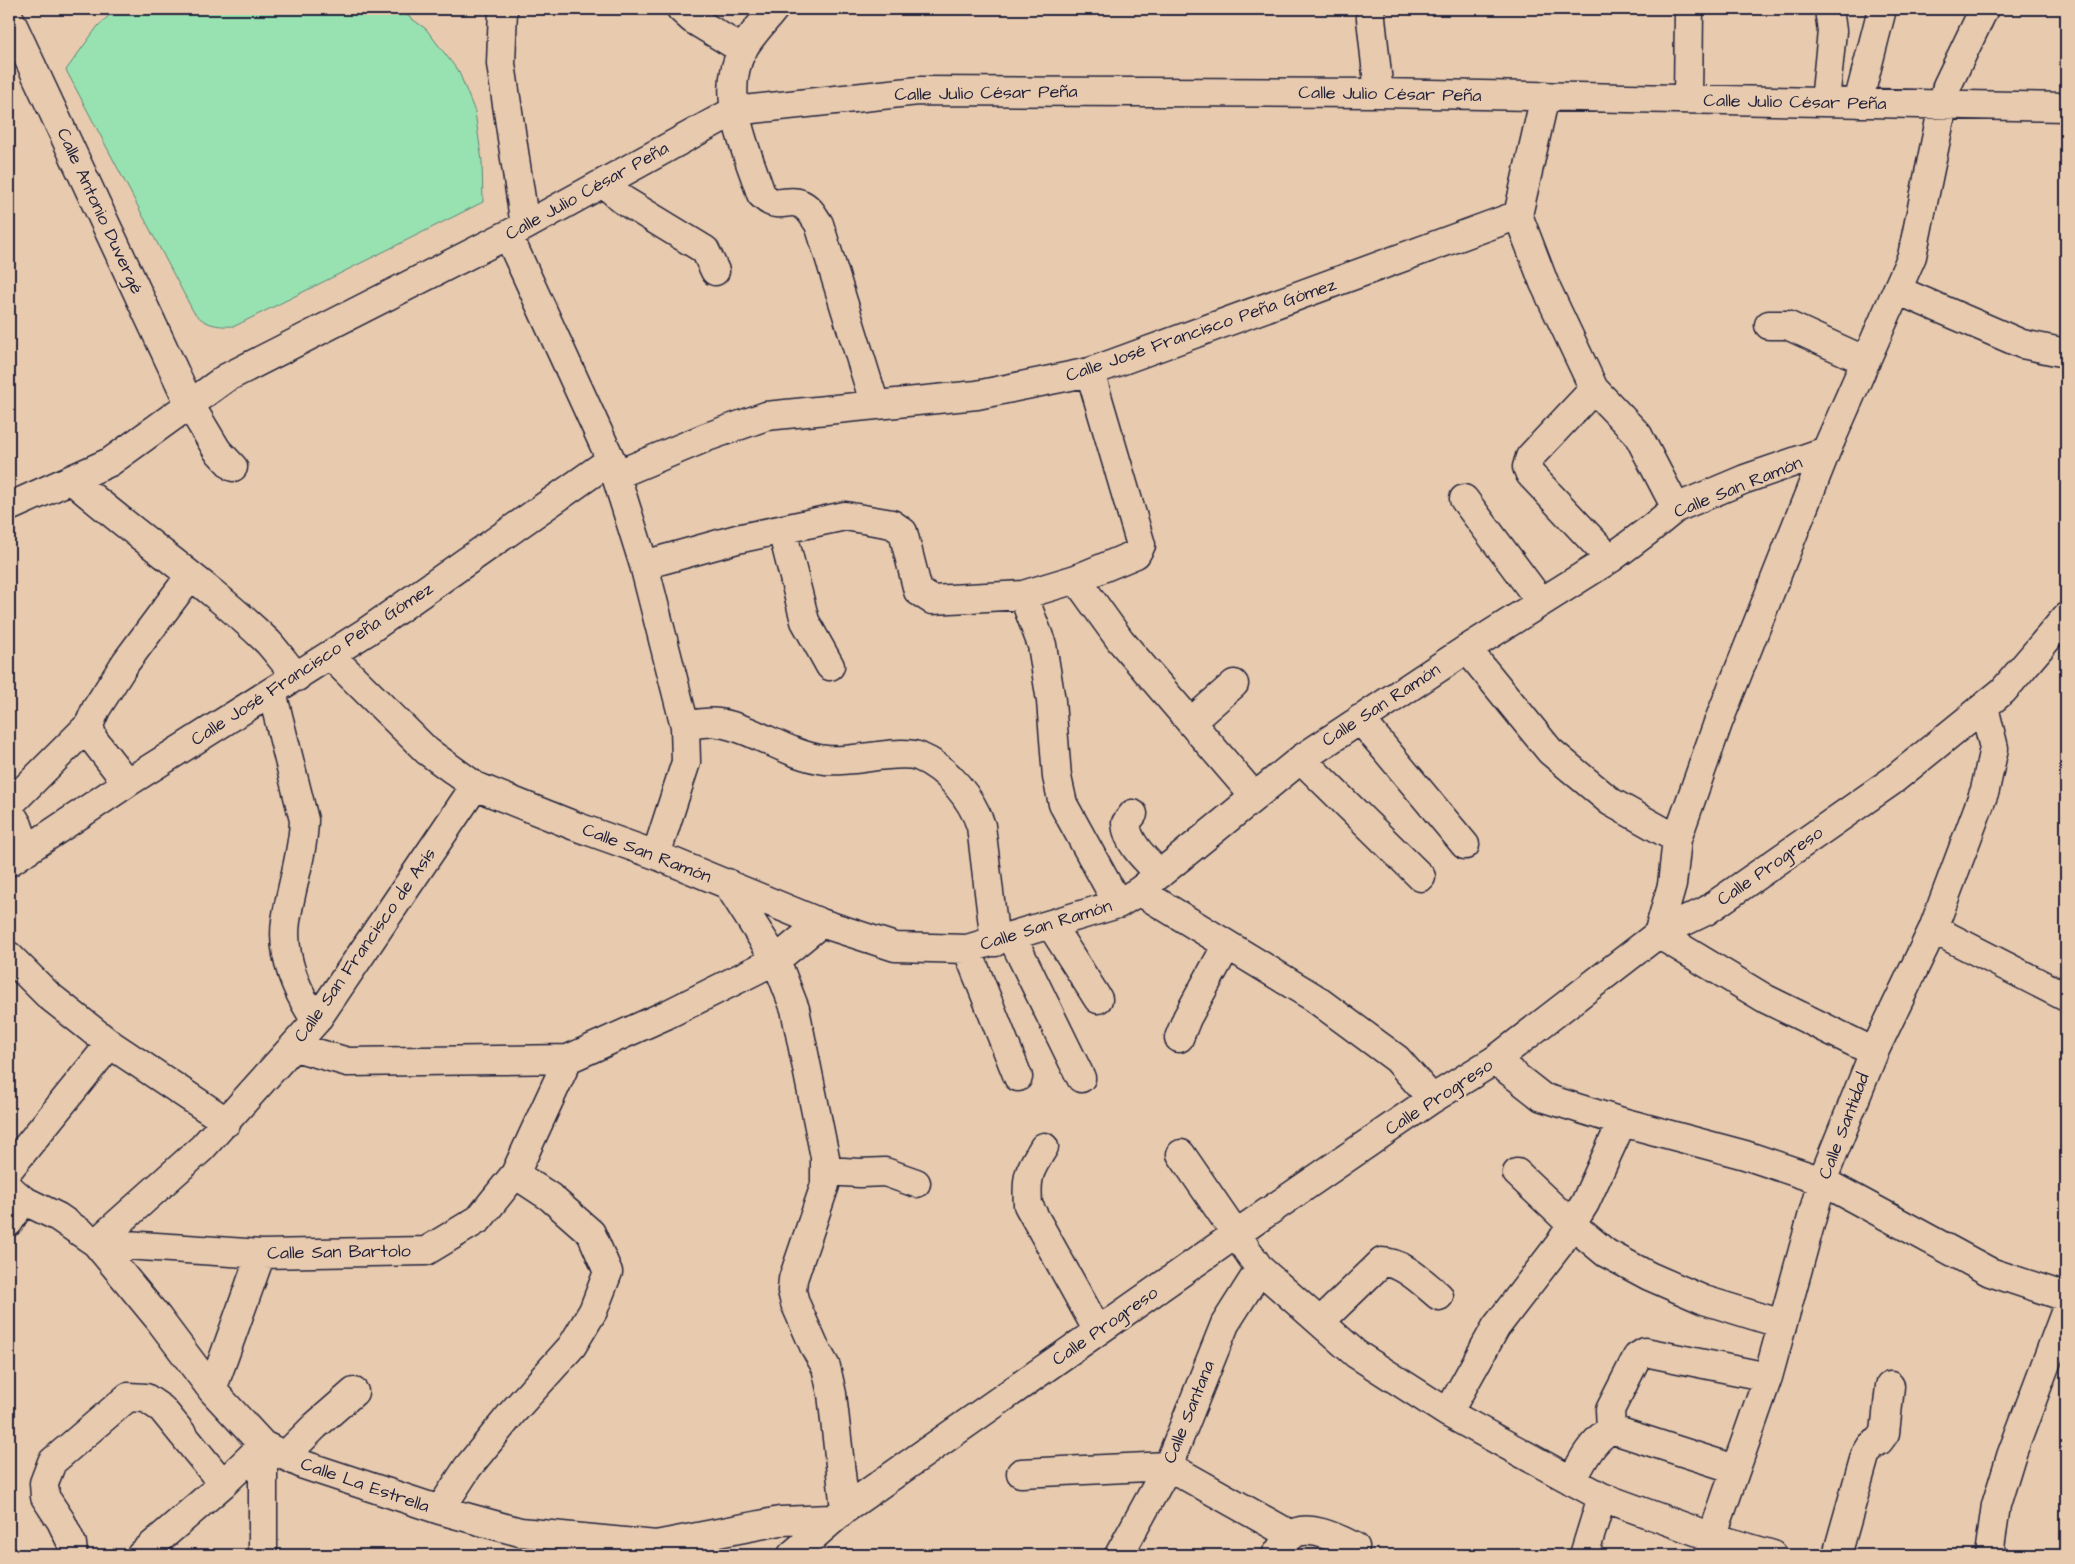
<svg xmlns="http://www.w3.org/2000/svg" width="2075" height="1564" font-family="'Architects Daughter',sans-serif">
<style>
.green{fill:#98e2b1;stroke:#5d8276}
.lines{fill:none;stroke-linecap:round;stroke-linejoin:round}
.minor-casing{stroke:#22223b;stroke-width:31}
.minor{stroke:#e8cbaf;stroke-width:28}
.labels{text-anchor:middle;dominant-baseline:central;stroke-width:4.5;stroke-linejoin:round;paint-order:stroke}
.street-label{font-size:18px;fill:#22223b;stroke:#e8cbaf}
</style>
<rect width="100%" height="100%" fill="#e8cbaf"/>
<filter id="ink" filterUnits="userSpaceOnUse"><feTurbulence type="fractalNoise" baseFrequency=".02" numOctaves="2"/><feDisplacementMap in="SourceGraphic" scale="10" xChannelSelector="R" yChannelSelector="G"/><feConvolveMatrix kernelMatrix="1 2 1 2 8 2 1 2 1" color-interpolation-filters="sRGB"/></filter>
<g filter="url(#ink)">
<path class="green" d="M116,9H398L426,29L459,72L475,112L482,161L483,202L235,326C217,327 204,325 193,311L66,70L98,26Z"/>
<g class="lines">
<g class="minor-casing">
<path id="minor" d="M503,9L501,64L525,226
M681,9L692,19L743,50
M774,9C764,22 751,35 743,49C718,95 747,150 761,194C778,212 787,197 801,204C810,208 814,217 819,224L875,405
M1370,9L1379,93
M9,17L190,405L217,450L233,467
M1545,96L1518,215L1544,283L1594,389L1638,435L1676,508
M1688,99L1689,9
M1825,102L1832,31L1829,9
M1858,103L1882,9
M604,183L623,200L705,250L715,271
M508,235L611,460L644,565L685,726L686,762L656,855
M1897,290L2022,344L2066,353
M1769,325H1787L1866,361
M1594,389L1530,457L1527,467L1530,474L1610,559
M616,475L707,437L766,416L977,395L1090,372L1518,215
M72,480C136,536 207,583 268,642C278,653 287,666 297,677
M1464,499L1541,602
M9,507L110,462L226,378L525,226L734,111L918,91L1379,93L2066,107
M782,530L805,621L830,666
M644,565L737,539L845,516L892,524L903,532L918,591L932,600L1023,595L1076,579L1136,554L1141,545L1090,372
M1076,579L1120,640L1254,796
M1023,595L1042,645L1051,701L1057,777L1063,804L1118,904
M1467,649L1550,751L1611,802L1677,839
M330,655L427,751L475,786L575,826L656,855L821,923L895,947L967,949L1118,904L1139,891L1301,759L1467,649L1610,559L1649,530L1676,508L1745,479L1826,451
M272,692L304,820C303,854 291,887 286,921C281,957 297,992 316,1021
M1360,719L1465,845
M1191,722L1234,684
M685,726C696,724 708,721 719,723C756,729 788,756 826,760C852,763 900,748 920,757C947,768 972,799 981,826L995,942
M1301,759L1421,877
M127,783L93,739L89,725L96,709L126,662L190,576
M9,805L89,725
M9,810L18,825L27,851
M1133,814L1126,823C1127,843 1146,860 1160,874
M9,862L127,783L366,632L611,460
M727,883L776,960L795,1009L825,1157V1185L793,1279L792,1291L795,1303L814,1346L826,1367L832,1394L845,1509
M1139,891L1313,997L1397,1059L1432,1099
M1051,925L1098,999
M1933,929L2066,997
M1012,937L1081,1078
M967,949L1018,1077
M9,956L48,995L110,1044L227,1122
M1179,1038L1187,1018L1227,945
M295,1047L348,1062L568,1059L666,1015L776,960L821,923
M1874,1052L1766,999L1658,934L1672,885L1677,839L1718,723L1826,451L1912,256L1947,86L1984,9
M1495,1060L1542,1097L1622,1122L1745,1155L1822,1181L1990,1272L2066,1297
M1044,1147C1029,1171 1026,1175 1028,1205L1098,1331
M1181,1154L1260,1269L1356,1354L1448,1413L1602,1497L1712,1537L1773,1555
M9,1169L110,1044
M826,1171L860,1173L885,1172L916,1183
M1517,1173L1571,1224L1606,1253L1649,1276L1704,1300L1782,1324
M9,1188L23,1200L58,1217L96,1243L158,1318L212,1390L263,1445L304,1465L440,1510L520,1532L656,1545L780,1521L831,1519
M9,1222L23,1200
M96,1243L202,1148L316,1021L475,786
M96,1243L261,1254L426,1251L479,1219L515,1174L568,1059
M1320,1322L1382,1262C1403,1262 1423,1283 1439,1296
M212,1390L261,1254
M1448,1413L1496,1327L1559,1245L1585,1203L1622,1122
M1611,1429L1610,1410L1637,1357L1645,1352L1768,1377
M1611,1429L1735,1469
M285,1456L315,1426L354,1392
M1021,1473L1168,1466L1291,1535
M1572,1481C1582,1461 1592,1441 1611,1429
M440,1510L468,1467L512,1413L572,1346L593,1311L608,1272L591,1233L550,1197L515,1174
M73,1555L72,1544L61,1521L45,1497L44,1483L52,1462L128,1397L146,1398L162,1409L223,1484
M141,1555L223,1484L263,1445
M263,1555V1445
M792,1555L845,1509L1236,1234L1432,1099L1495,1060L1658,934L1706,911L1892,781L2003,691L2066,617
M1119,1555L1168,1466L1225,1324L1260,1269
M1276,1555C1281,1549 1285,1540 1290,1536C1307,1522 1339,1539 1355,1547
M1584,1555L1602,1497
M1709,1555L1712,1537L1768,1377L1822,1181L1874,1052L1933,929L1985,790L1994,748L1984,707
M1837,1555L1865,1456L1871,1446L1879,1441L1885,1433L1890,1386
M1989,1555L1996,1505L2011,1456L2066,1310"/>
</g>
<use href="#minor" class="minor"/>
</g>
</g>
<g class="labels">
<g class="street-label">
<text transform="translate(986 93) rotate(-1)">Calle Julio César Peña</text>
<text transform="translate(1390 94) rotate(1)">Calle Julio César Peña</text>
<text transform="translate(1795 102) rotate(1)">Calle Julio César Peña</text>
<text transform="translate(587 191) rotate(-29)">Calle Julio César Peña</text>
<text transform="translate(100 211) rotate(65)">Calle Antonio Duvergé</text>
<text transform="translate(1201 330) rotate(-19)">Calle José Francisco Peña Gómez</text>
<text transform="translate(1738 487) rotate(-22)">Calle San Ramón</text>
<text transform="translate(312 664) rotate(-33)">Calle José Francisco Peña Gómez</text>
<text transform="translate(1381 705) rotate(-33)">Calle San Ramón</text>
<text transform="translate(647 853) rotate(21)">Calle San Ramón</text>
<text transform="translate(1770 866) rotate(-35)">Calle Progreso</text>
<text transform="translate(1046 925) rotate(-17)">Calle San Ramón</text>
<text transform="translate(365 945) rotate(-55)">Calle San Francisco de Asís</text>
<text transform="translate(1439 1097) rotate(-33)">Calle Progreso</text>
<text transform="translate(1844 1126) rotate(-69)">Calle Santidad</text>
<text transform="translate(339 1252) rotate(-1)">Calle San Bartolo</text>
<text transform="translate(1105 1326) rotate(-35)">Calle Progreso</text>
<text transform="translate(1189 1412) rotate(-68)">Calle Santana</text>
<text transform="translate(365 1485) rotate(19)">Calle La Estrella</text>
</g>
</g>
<rect width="2075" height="1564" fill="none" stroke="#e8cbaf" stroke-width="30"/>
<rect x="15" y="15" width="2045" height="1534" fill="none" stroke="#22223b" stroke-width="2" filter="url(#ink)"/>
</svg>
